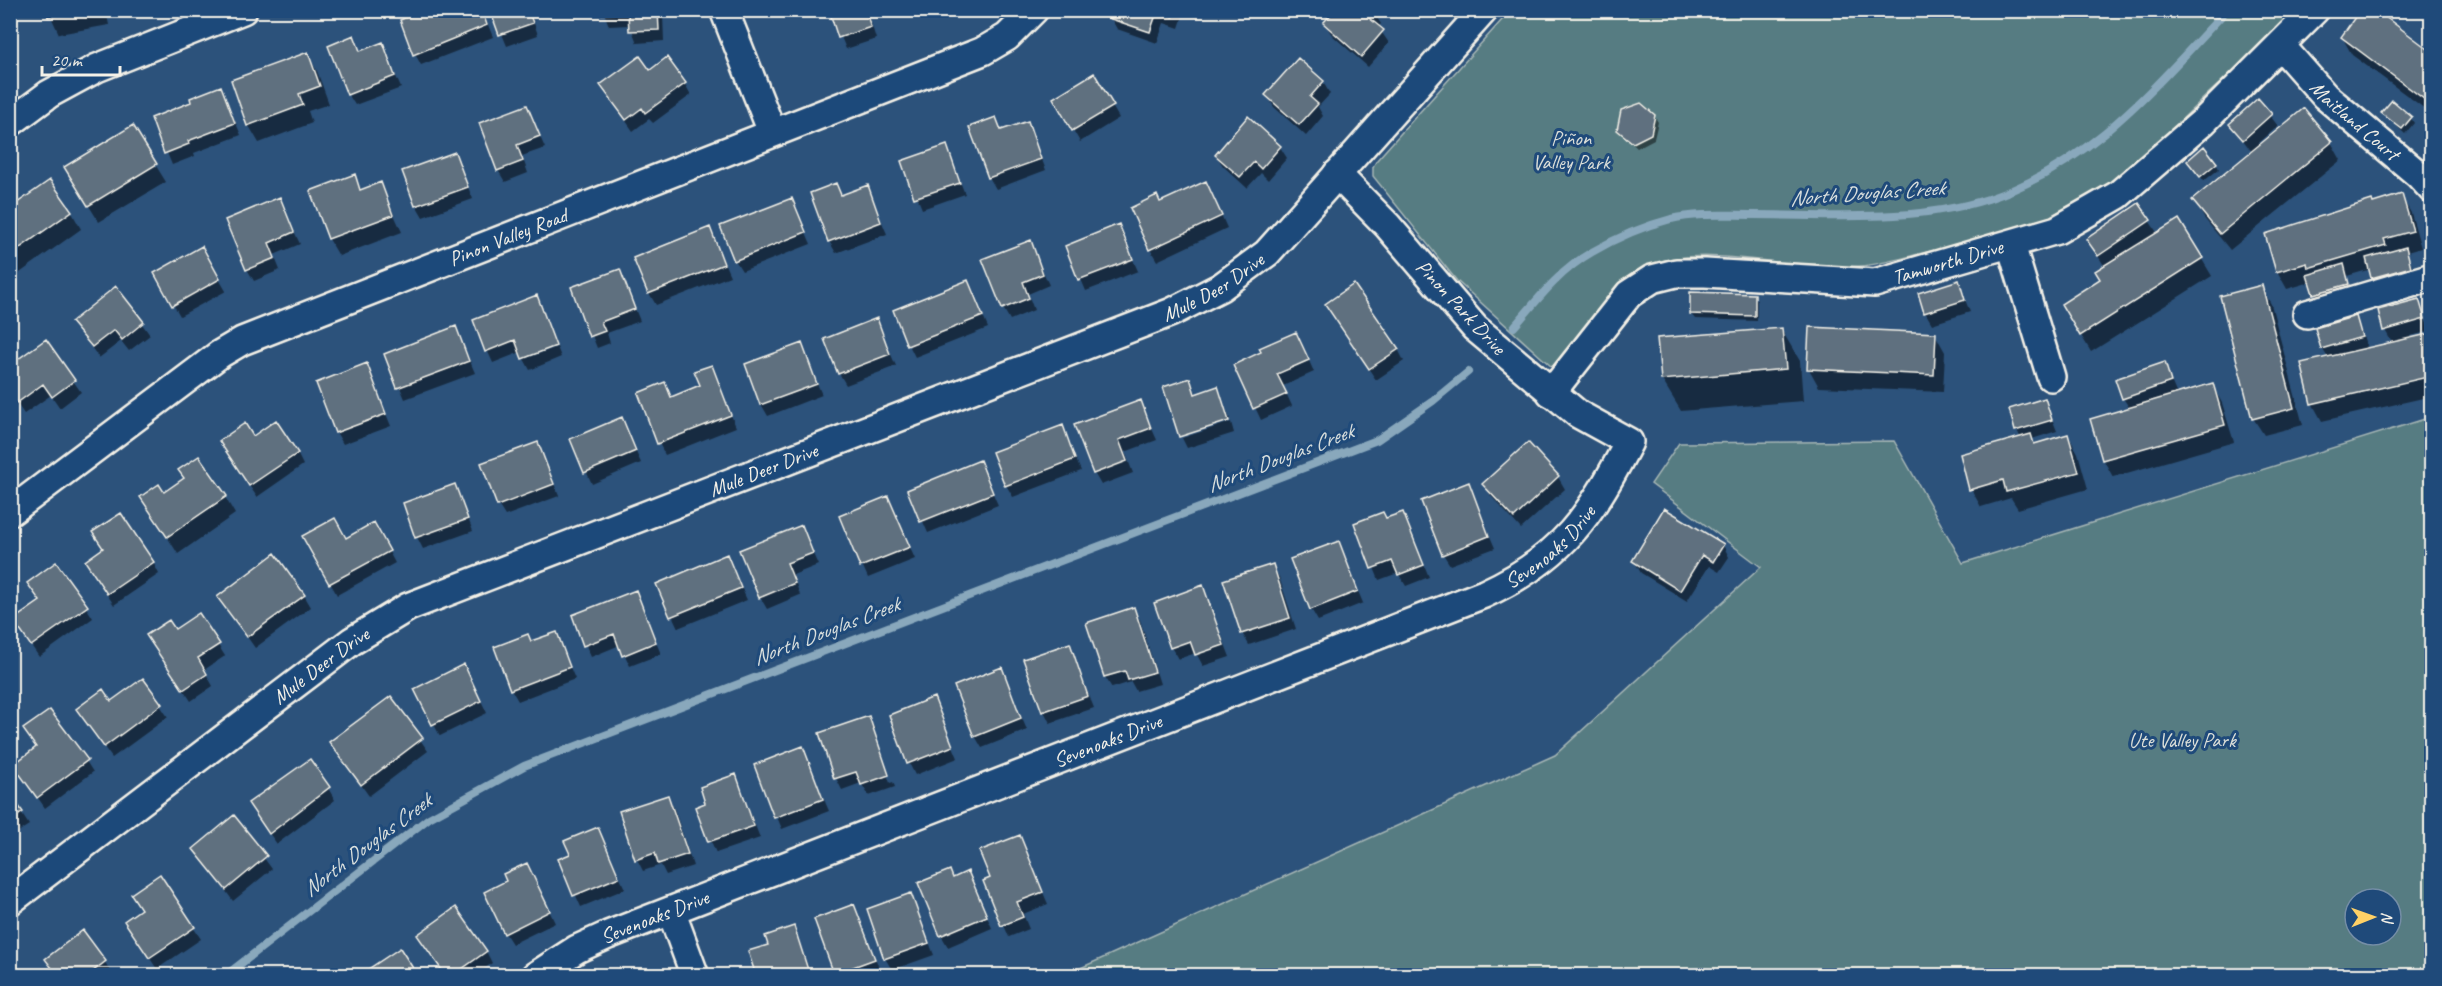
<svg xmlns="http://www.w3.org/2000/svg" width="2442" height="986" font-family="Caveat,sans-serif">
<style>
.green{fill:#577c82;stroke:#a6b6b5;stroke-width:1.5;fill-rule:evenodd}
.shadow{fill:#0007}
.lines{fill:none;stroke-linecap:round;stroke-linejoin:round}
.stream{stroke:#89a8bc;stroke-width:8}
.building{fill:#5e707f;stroke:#f4f1e8;stroke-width:1.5}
.minor-casing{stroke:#f4f1e8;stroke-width:32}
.minor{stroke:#1f4a7a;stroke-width:27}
.labels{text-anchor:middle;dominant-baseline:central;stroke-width:6;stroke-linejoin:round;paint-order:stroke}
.street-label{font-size:21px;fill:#f4f1e8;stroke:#1f4a7a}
.park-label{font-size:21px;fill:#dcdfd9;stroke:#1f4a7a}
.water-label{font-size:22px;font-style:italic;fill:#d9dfdd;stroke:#1f4a7a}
</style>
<rect width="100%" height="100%" fill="#2c527b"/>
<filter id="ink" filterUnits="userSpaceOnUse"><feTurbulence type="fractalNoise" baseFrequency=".0167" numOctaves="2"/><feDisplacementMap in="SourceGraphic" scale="12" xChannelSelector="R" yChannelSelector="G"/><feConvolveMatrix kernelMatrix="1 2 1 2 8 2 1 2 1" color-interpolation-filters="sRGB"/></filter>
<g filter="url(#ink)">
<path class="green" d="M1510,11H2299C2272,41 2239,65 2209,93C2159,140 2112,196 2045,220C2007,234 1967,243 1927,252C1905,257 1883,264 1861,266C1801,273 1699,241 1649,266C1616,282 1578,338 1553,368L1457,281L1373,176V167L1377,160Z
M2431,417V975H1065L1555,755L1761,567L1651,484L1679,443L1894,441L1963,563ZM2355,899H2391V935H2355Z"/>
<path class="shadow" d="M48,10H106L109,25L59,34Z
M428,10H482L493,37L421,65L415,54Z
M492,10H542L531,14L538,35L507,46Z
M603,10H660L663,15L664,41L637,43L630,25L609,26Z
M830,10H867L876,39L846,49Z
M1112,10H1185L1179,28L1164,23L1157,43L1117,29L1110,17Z
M1337,10H1372L1381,24L1378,27L1389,43L1368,67L1332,35L1325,24Z
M353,37L361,53L382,44L401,88L355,105L348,94Z
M2342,37L2432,54V114L2352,55Z
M307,54L317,71L329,104L308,111L312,123L259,143L249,126L233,81Z
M650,72L685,84L691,95L653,123L649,119L633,131L609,97Z
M1094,75L1119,118L1080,142L1055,99Z
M1323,82L1330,94L1318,107L1323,116L1306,136L1274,107L1267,95Z
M221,88L241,135L194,153L195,156L172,165L153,119L193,103Z
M2258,100L2278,126L2259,143L2261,145L2331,142L2341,160L2230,250L2204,218L2194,200L2252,152L2231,124Z
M527,107L545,148L522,156L528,173L505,182L498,170Z
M2383,113L2411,118L2414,123L2405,134Z
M1654,116L1658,122L1654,139L1637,148L1618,130Z
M995,119L1002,131L1027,122L1046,170L996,189L989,177Z
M132,127L166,182L99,222L76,185Z
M946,147L965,194L922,209L903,162Z
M1280,147L1287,158L1268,180L1261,173L1247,188L1223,166L1216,155Z
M454,154L473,199L423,217L416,205Z
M2216,163L2219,169L2204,181L2192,166Z
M354,176L362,191L380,184L402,232L339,256L329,239L312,192Z
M835,185L842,196L867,187L887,234L836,253L829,241Z
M1212,194L1227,228L1157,261L1150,249L1160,204Z
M2401,196L2411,213L2421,248L2407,252L2417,279L2379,289L2371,269L2347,276L2351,289L2318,299L2311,282L2287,289L2277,271L2373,204Z
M279,199L300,244L274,255L280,270L254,281L247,269Z
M792,200L811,244L742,271L735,260Z
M2139,205L2158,234L2179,221L2212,276L2091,352L2073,322L2102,280L2105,267L2095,251Z
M10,210L71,211L81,229L17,275L10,266Z
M1118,226L1138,271L1086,291L1067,246Z
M710,229L730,276L656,305L649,293Z
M1030,242L1049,285L1028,294L1034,310L1010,320L1003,308Z
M201,248L226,291L180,316L156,274Z
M619,270L640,321L607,333L610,343L597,348L573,288Z
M968,282L988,328L915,357L909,345Z
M1958,282L1970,312L1932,324L1925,312Z
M2261,286L2271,304L2303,425L2264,435L2253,418Z
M116,288L150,335L129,351L121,341L99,358L73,322Z
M1754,296L1757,301V321L1695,319L1691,314Z
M536,297L556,344L523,357L521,352L493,363L474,321Z
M2418,301L2430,331L2411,336L2412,339L2432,334V396L2322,421L2312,403L2328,358L2322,348L2356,318L2368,349L2392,343L2385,330Z
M1327,305L1398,349L1404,361L1376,380Z
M876,320L896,366L846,385L839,373Z
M456,328L475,373L405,399L386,354Z
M1781,329L1800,361L1803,401L1681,411L1662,380Z
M1935,334L1945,352L1943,392L1819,387L1809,369Z
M45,341L81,392L60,408L51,395L24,414L10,394Z
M801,345L822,395L768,416L761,404Z
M1302,345L1314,372L1283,386L1292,406L1261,420L1235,365Z
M557,347L561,357L530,370L524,359Z
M2164,364L2177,395L2212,385L2222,403L2234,442L2113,477L2103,459L2130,409L2123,398Z
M366,365L391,426L343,444L336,432Z
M711,366L736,427L665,455L659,443L665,384L672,398L702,386Z
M1189,380L1197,395L1217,388L1230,419L1181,436L1165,388Z
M2044,399L2057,431L2032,439L2035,445L2068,435L2078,453L2088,489L2018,509L2011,498L1981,507L1971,489L2021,439L2017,430Z
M1140,402L1157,440L1125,452L1133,473L1101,485L1094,473Z
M621,419L641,463L592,484L572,440Z
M1231,422L1234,433L1187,448L1182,438Z
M1062,427L1081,471L1013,497L1006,485Z
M253,438L297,453L303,465L257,497L227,453Z
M538,444L559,496L505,516L498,505Z
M979,462L998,505L928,533L909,490Z
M1558,477L1565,489L1521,529L1491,496L1484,484Z
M1468,484L1495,548L1450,565L1443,554Z
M455,486L473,531L423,549L417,537Z
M164,494L225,497L235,514L178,554L142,497Z
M888,498L915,559L868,578L841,517Z
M1403,513L1429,577L1406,586L1398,573L1379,580L1356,524L1386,520Z
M374,524L395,563L337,595L304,536L346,540Z
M801,527L818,565L793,575L800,595L767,609L760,597Z
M1338,543L1363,603L1318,621L1311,609Z
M1723,545L1729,557L1719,572L1709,566L1687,601L1641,573L1634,561Z
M104,549L153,562L159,574L114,605L93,573Z
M727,556L747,600L678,628L658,585Z
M1272,566L1279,577L1296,629L1249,645L1242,633Z
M1203,587L1230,657L1203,666L1196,653L1178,659L1171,647Z
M635,592L661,654L630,666L620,645L591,657L573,616Z
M304,595L311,607L255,648L219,597Z
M86,607L93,618L39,657L22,632Z
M1133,609L1140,620L1160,684L1136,691L1131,682L1112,688L1105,677L1088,623Z
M174,631L218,645L225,656L204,670L213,686L191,701L155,647Z
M556,634L575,679L518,701L511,689L531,643Z
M1069,645L1094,708L1050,723L1044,711Z
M1001,669L1027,730L982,748L975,736Z
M470,678L487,713L440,736L416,690Z
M143,680L168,717L112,758L85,721Z
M391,698L428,751L369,796L331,743Z
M933,699L958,758L915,775L909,763Z
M869,718L875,729H872L890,783L893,782L895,787L869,796L861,783L842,790L836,778Z
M37,748L86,761L93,772L45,808L15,765Z
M802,748L829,811L782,829L756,766Z
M736,776L760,838L716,853L697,808L707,804Z
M328,788L335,800L277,844L256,815Z
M10,796L29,825L10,837Z
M667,796L674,808L693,866L666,875L661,865L643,871L637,859Z
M234,817L272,869L233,901L195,849Z
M598,829L625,889L581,907L560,860L572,855Z
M1019,837L1048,904L1023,914L1029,929L1009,937L985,881L992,878Z
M950,872L954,879L968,873L992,928L948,947L941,935Z
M159,876L201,939L157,969L133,933Z
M533,876L555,923L512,944L505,933Z
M911,895L934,955L892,970L885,958Z
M854,906L880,970L867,976H837Z
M793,928L812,976H758L770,946Z
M486,951L492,963L475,976H446Z
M47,959L105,962L111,973L108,976H57Z"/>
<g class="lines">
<path class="stream" d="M1514,327C1537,300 1560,270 1592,252C1616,238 1644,226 1671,219C1697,213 1726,215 1753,215C1830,215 1913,223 1988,199C2091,165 2154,87 2227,10
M225,976L429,818L524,766L1377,440L1433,401L1468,372"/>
</g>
<path class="building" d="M46,10H81L48,17Z
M424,10H482L487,25L413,55L400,20Z
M490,10H528L533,23L499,35Z
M601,10H658L659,30L629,31L628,13L601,14Z
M829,10H865L871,27L838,38Z
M1111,10H1175L1173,17L1157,12L1150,32L1108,18Z
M1335,10L1375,11L1369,18L1384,30L1361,57L1323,23Z
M2360,10H2376L2432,52V105L2341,37Z
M354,35L360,51L383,42L395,76L347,95L328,46Z
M308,52L320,86L299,94L303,105L247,126L231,80Z
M640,56L650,70L667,57L686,83L645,113L642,108L626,120L600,85Z
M1298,58L1324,81L1310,97L1318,104L1299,125L1265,95Z
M1094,73L1114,106L1072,131L1053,98Z
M221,86L235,123L188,141L189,144L164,154L151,118L191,102L190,98Z
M2258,98L2272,114L2243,140L2229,124Z
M2392,100L2412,117L2402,129L2381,113Z
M1641,103L1655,115L1651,134L1633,143L1617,130L1621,110Z
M527,105L540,136L517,145L523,161L497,171L479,123Z
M2304,108L2332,142L2220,234L2192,200Z
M1248,116L1281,146L1261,169L1254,162L1240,177L1215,155Z
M996,117L1001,130L1028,121L1041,159L988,178L969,127Z
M133,125L157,164L88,206L64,167Z
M947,145L960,183L914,198L901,161Z
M2204,146L2217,163L2200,177L2187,161Z
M455,152L468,187L415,206L402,171Z
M355,174L360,190L381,182L393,215L328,239L310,191Z
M50,180L72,211L10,255V208Z
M1206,181L1222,216L1149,250L1130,208L1157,195L1160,202Z
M836,183L841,195L868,185L881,222L828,242L810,193Z
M2402,194L2413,231L2384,239L2386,245L2308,268L2307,263L2276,272L2265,234L2372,200L2373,203Z
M280,197L294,232L269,243L275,258L246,270L225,220Z
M792,198L806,232L734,261L720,226Z
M2139,203L2151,220L2098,256L2086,239Z
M2179,219L2203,258L2080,336L2061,304L2100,279L2095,271Z
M1119,224L1133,259L1078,280L1065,246Z
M710,227L724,264L648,294L633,258Z
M1031,240L1043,274L1023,282L1029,298L1002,309L982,259Z
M202,246L220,279L172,306L154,273Z
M2406,247L2411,267L2371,278L2366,258Z
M2344,264L2349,284L2313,294L2307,275Z
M620,269L635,309L601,322L605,331L589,337L571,287Z
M968,280L983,316L907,346L893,310Z
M1959,280L1965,300L1924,313L1918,293Z
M1354,284L1399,349L1369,369L1325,304Z
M2262,285L2294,408L2252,419L2220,296Z
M116,286L144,322L122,340L114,330L92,347L71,322Z
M1690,292L1755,294V316L1690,314Z
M537,295L556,346L522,359L515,340L485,352L473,320Z
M2419,299L2425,319L2383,331L2378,310Z
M2356,316L2362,337L2321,349L2315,328Z
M877,318L890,354L838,374L824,339Z
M456,326L469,361L397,388L384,354Z
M1809,327L1936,333L1934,375L1807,369Z
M1782,328L1786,369L1661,380L1657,338Z
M1296,332L1309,360L1277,374L1287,394L1253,409L1233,365L1261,352L1259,348Z
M2432,333V376L2311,404L2301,363Z
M46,339L75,380L52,397L43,384L17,403L10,395V365Z
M802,343L817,384L760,405L745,364Z
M2165,362L2171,382L2122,399L2115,379Z
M367,363L386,414L335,433L316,383Z
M712,365L731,415L657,444L638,393L665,382L671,397L700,385L694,371Z
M1190,378L1195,394L1218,386L1229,421L1179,437L1163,387Z
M2213,383L2225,425L2102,460L2090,419Z
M2045,398L2052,420L2015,431L2009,409Z
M1141,400L1151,428L1119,440L1127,461L1093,474L1074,425Z
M622,417L636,451L584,473L570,439Z
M276,420L298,453L249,486L219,441L245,423L253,436Z
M1063,425L1075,459L1005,486L992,452Z
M2031,434L2034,444L2068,434L2079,472L2006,492L2003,480L1969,490L1960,454Z
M538,442L554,484L497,506L481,463Z
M1528,442L1559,476L1514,518L1482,484Z
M199,456L227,496L167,537L140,497L159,484L164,492L184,478L178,470Z
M980,460L993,493L920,522L907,490Z
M1469,482L1489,536L1442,555L1421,501Z
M455,484L468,519L415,538L403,503Z
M888,496L910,547L860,567L839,516Z
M1664,508L1724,544L1713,562L1702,555L1680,591L1632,561Z
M1383,512L1386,518L1403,512L1424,565L1398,575L1392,561L1371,569L1354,523Z
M121,513L154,562L107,594L85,561L103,548L92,532Z
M335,518L346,538L374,522L390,551L329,584L302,536Z
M802,525L813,553L787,563L795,583L759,598L739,550Z
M1339,541L1358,591L1310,610L1290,559Z
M275,553L305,595L247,637L217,597Z
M727,554L741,588L670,617L656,584Z
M56,562L88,606L31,646L13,620L40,601L27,583Z
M1273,564L1290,618L1241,634L1223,580Z
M1203,585L1224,645L1195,655L1190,641L1170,648L1154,603Z
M636,590L656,642L622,656L614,634L583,646L572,615Z
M1134,607L1155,672L1128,680L1125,671L1104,677L1086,623Z
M199,613L220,644L198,658L207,674L183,690L146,635L169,620L175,629Z
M557,632L570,667L510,690L494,647L528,634L531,641Z
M1070,643L1088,696L1042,712L1023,659Z
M464,664L481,701L432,725L414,689Z
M1002,667L1021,718L974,737L954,686Z
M143,678L162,704L104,747L76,709L103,689L111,701Z
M391,696L423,738L361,785L329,742Z
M934,697L953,746L907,764L889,715Z
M50,710L88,760L37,798L13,765L36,747L23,729Z
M869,716L889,775L861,785L856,772L834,779L819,733Z
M803,746L823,799L774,818L754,765Z
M310,759L330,787L269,834L248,803Z
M736,774L754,826L708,842L695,807L705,803L700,787Z
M10,794L23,812L10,821Z
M668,795L688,854L658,864L655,853L635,860L619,811Z
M234,815L267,856L226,890L193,849Z
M598,827L619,877L573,896L558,859L570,854L564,841Z
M1020,835L1043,892L1017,902L1023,917L1001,926L983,881L990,878L979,851Z
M527,863L550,911L504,934L484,892L506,881L503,874Z
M950,870L953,878L968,871L987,916L940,936L918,883Z
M160,874L195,927L149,958L124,921L141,909L131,894Z
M911,893L929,943L884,959L867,909Z
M854,904L875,959L834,974L814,919Z
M456,907L487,951L452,976H446L417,935Z
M794,926L810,976H756L748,951L768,945L765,936Z
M83,930L106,961L87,976H58L45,959Z
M400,948L418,976H371L367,970Z"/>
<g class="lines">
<g class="minor-casing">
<g id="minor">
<path d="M724,10L772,132"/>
<path id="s1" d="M2281,46L2325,96L2419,175L2432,189"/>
<path d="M10,123L49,94L97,68L243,10"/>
<path d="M2011,245L2051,377"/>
<path d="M2307,314L2432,277"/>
<path id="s2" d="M1551,393L1629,294L1652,279L1676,273H1705L1875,283L2057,230L2118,195L2204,121L2315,10"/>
<path id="s3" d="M10,512L220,354L242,341L983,51L1007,37L1034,10"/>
<path id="s4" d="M10,901L352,641L408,607L1172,312L1221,287L1267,253L1484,10"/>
<path d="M671,911L695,976"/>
<path id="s5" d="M535,976L577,949L608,935L1484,594C1563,558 1590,516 1629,442L1578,414L1475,328L1388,226L1337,174"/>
</g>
</g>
<use href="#minor" class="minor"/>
</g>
</g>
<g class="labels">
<g class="street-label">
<text stroke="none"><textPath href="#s1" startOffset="105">Maitland Court</textPath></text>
<text stroke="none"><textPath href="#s3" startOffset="574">Pinon Valley Road</textPath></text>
<text stroke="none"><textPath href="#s2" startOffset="453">Tamworth Drive</textPath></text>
<text stroke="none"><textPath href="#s4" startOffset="1362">Mule Deer Drive</textPath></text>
<text transform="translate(1461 307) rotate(47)">Pinon Park Drive</text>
<text stroke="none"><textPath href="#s4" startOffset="876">Mule Deer Drive</textPath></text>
<text stroke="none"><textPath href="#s5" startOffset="1106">Sevenoaks Drive</textPath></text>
<text stroke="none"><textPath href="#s4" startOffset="390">Mule Deer Drive</textPath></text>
<text stroke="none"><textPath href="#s5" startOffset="620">Sevenoaks Drive</textPath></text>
<text stroke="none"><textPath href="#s5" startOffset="134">Sevenoaks Drive</textPath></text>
</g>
<g class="park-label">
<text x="1571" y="138">Piñon<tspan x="1571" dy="24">Valley Park</tspan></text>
<text x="2182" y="740">Ute Valley Park</text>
</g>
<g class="water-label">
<text transform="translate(1867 193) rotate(-4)">North Douglas Creek</text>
<text transform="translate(1280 458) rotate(-21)">North Douglas Creek</text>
<text transform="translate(826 631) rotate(-21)">North Douglas Creek</text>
<text transform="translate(367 845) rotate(-37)">North Douglas Creek</text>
</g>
</g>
<rect width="2442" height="986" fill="none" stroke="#1f4a7a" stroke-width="36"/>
<rect x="18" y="18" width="2406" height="950" fill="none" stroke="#f4f1e8" stroke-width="2" filter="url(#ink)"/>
<g transform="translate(2373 917) rotate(89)"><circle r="28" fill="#1f4a7a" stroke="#748da6" stroke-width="1.5"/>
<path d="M0-4.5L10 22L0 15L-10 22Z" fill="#ffd166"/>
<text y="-9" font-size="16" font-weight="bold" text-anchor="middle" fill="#f4f1e8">N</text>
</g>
<path d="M42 66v9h78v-9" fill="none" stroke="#f4f1e8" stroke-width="3"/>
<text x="51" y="66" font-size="18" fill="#f4f1e8" stroke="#1f4a7a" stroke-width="4.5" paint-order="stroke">20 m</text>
</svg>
